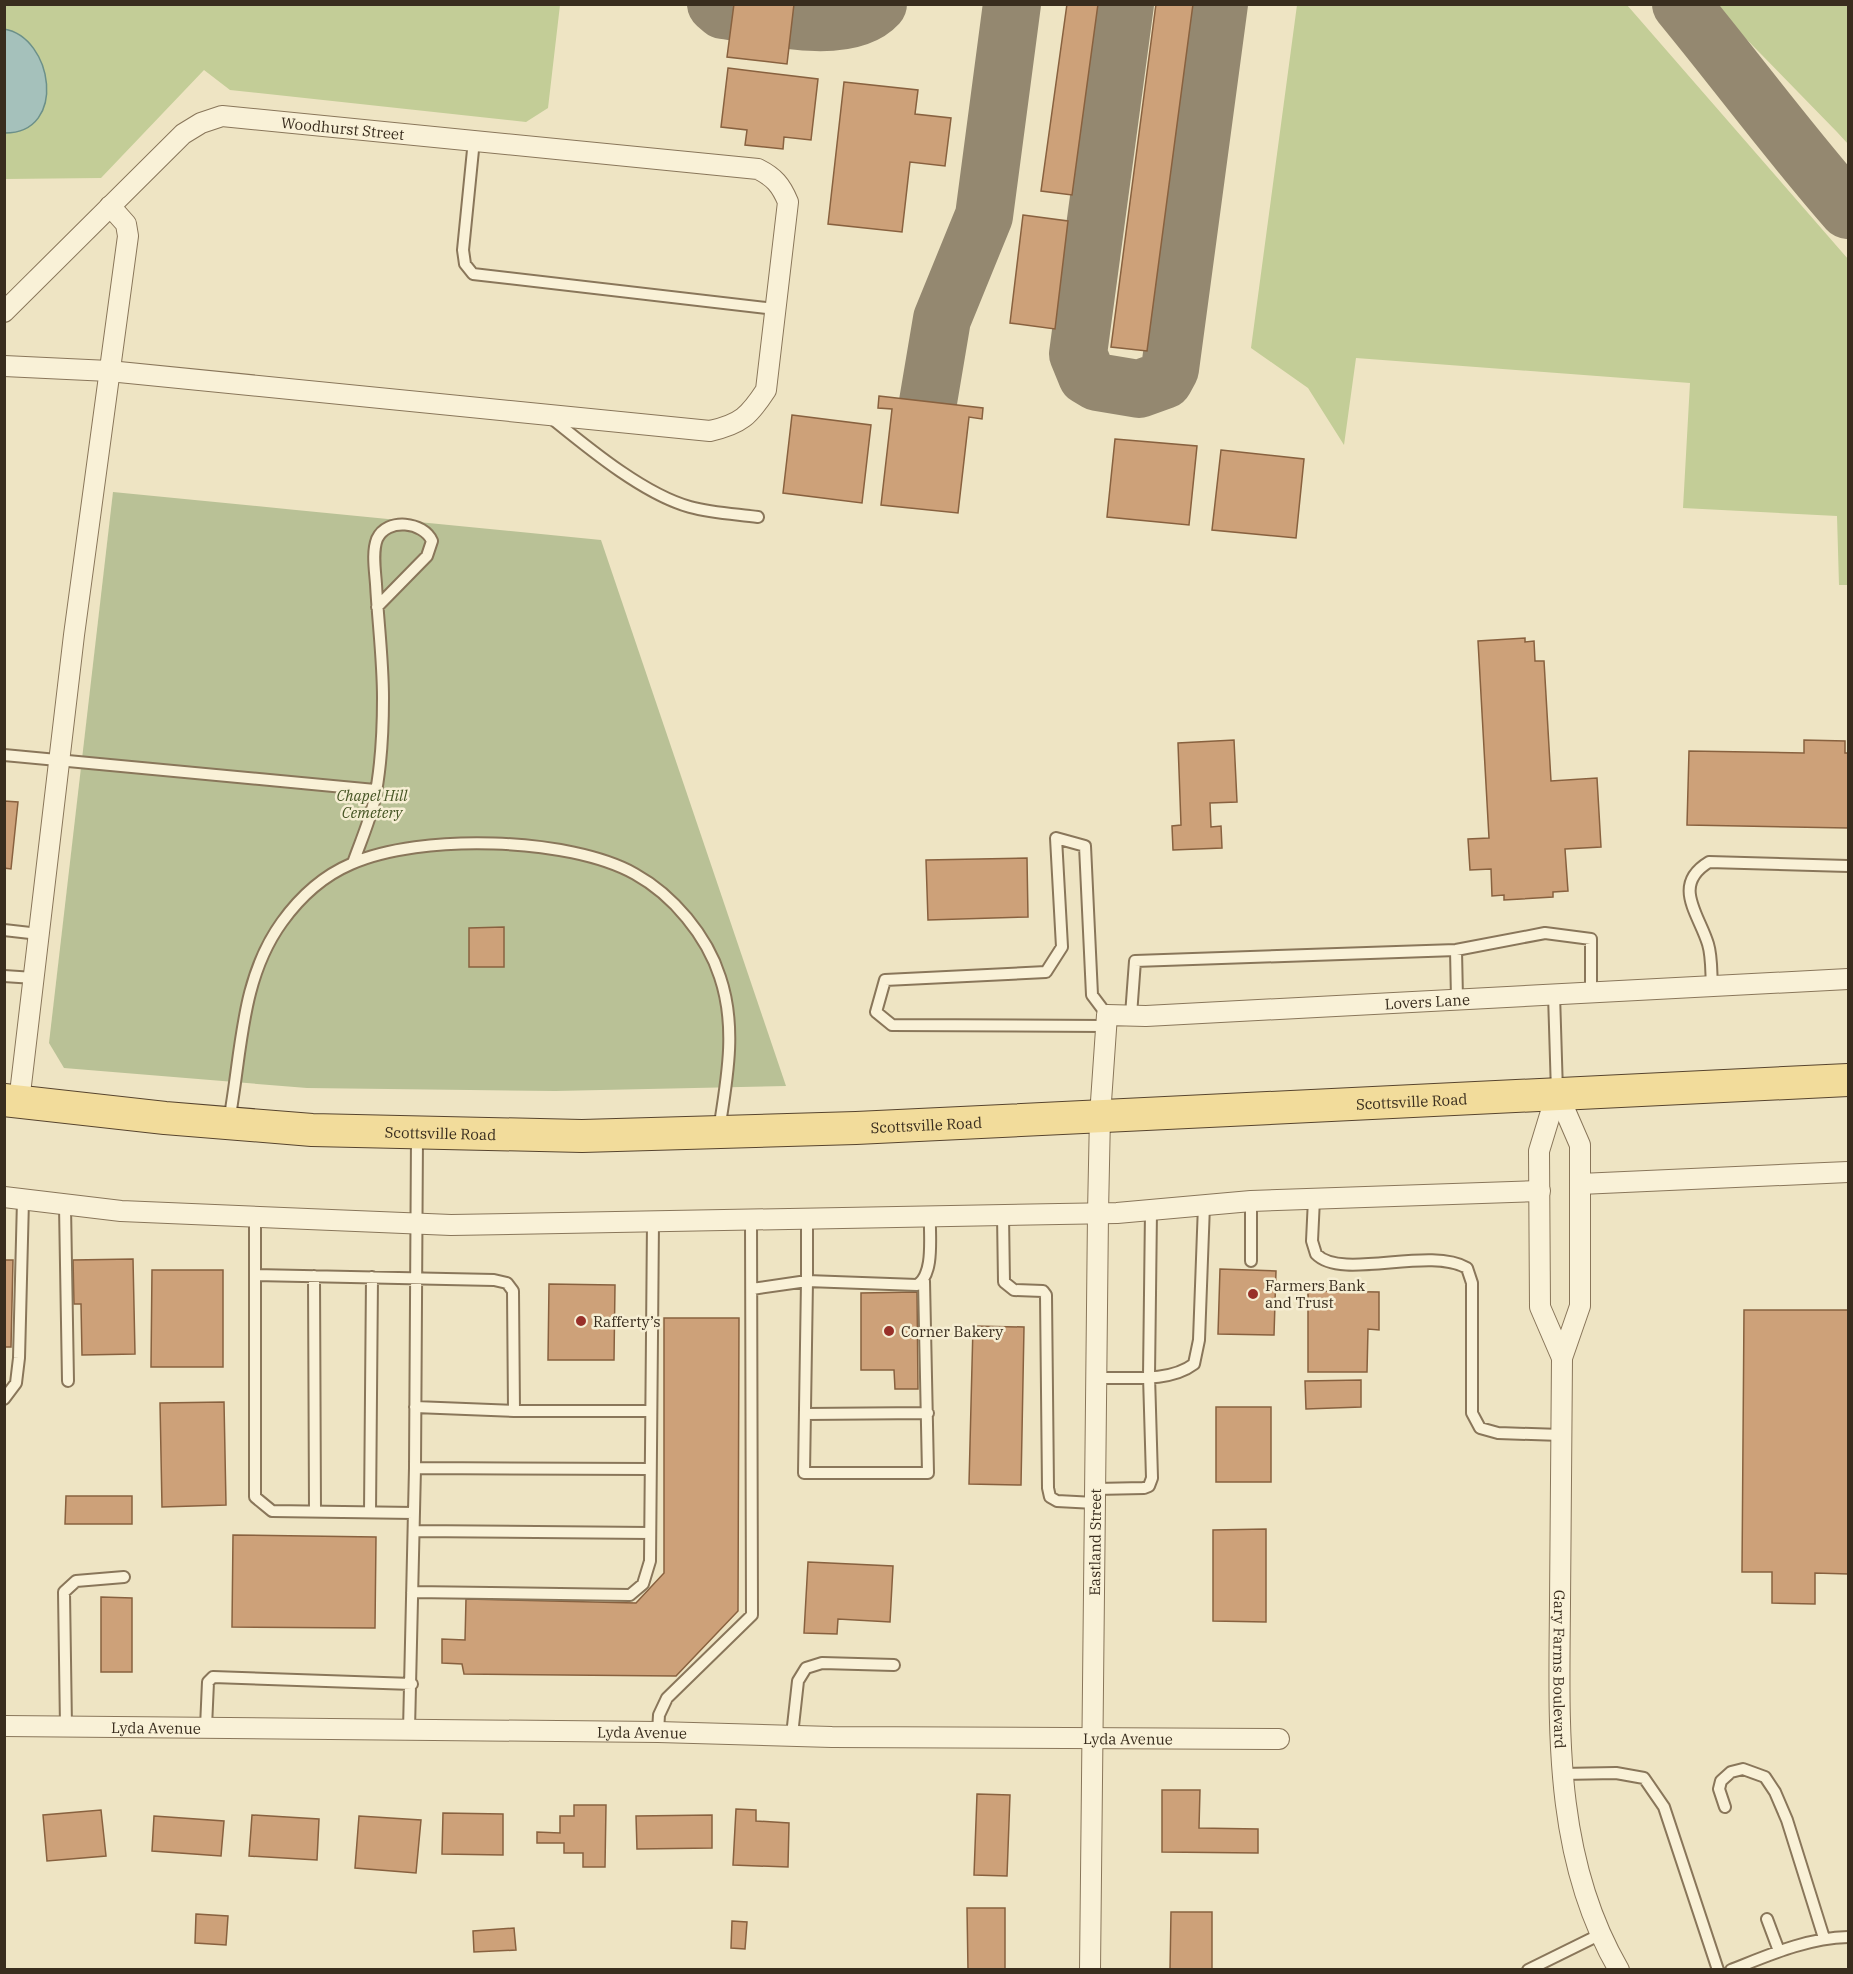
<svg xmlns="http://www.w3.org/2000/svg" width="1853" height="1974" font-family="'IBM Plex Serif',serif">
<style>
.green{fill:#c3cd97}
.cemetery{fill:#b9c196}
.water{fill:#a5c1bb;stroke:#6c9089;stroke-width:1.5}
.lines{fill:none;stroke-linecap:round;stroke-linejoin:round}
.taxiway{stroke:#948870;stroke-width:58}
.building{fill:#cda179;stroke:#88613f;stroke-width:1.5}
.service-casing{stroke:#89765a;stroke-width:14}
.minor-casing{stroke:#89765a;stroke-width:22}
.primary-casing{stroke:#57442e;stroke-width:34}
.service{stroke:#f9f1d7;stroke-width:10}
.minor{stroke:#f9f1d7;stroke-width:20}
.primary{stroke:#f2dc9b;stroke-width:32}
.poi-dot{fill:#983029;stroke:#f6eed3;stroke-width:2}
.labels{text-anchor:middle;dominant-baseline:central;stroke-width:5;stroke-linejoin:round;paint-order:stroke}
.street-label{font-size:15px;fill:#392d1e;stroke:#f6eed3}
.park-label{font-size:15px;font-style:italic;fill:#465524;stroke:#f6eed3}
.poi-label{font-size:15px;fill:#392d1e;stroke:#f6eed3;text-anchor:start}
</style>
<rect width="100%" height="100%" fill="#eee4c3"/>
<path class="green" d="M4,5H560L548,108L526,122L230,90L204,70L101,178L5,179Z
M1297,5H1627L1848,259V585H1839L1837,516L1683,508L1690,383L1356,358L1344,445L1308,388L1251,348Z
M1713,5H1848V144L1837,132Z"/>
<path class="cemetery" d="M113,492L601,540L786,1086L555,1091L307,1088L64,1068L49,1043Z"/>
<path class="water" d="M4,29C53,37 68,133 5,133Z"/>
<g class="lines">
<path class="taxiway" d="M716,4L723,10C764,15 847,38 878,4
M1125,4L1078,354L1087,376L1097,382L1139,389L1164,380L1170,369L1219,4
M1681,4C1737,72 1790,144 1848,210
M928,402L942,319L984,216L1012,4"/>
</g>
<path class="building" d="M734,4H794L787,64L727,57Z
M1067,4H1098L1072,195L1041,191Z
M1156,4H1193L1147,351L1111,347Z
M728,68L818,79L811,140L784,137L783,149L745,145L747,130L721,127Z
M844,82L918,90L915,114L951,118L945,166L910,162L902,232L828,224Z
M1023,215L1068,221L1055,329L1010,323Z
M879,396L983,408L982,419L969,417L958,513L881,505L892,409L878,408Z
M792,415L871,425L862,503L783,493Z
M1115,439L1197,446L1189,525L1107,517Z
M1221,450L1304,459L1296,538L1212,530Z
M1525,638V642L1534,641L1535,661H1544L1551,781L1597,778L1601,847L1565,849L1568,891L1553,892V897L1504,900V895L1492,896L1491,869L1470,870L1468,839L1489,838L1478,641Z
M1234,740L1237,802L1210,803L1211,827L1221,826L1222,848L1173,850L1172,826L1181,825L1178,743Z
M1804,740L1845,741V753H1848V828L1687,825L1689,751L1804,753Z
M4,801L18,802L11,869L4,868Z
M1027,858L1028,917L928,920L926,860Z
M504,927V967H469V928Z
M133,1259L135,1354L82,1355L81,1304H74L73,1260Z
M4,1260H13L11,1347H4Z
M1220,1269L1276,1271L1274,1335L1218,1334Z
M152,1270H223V1367H151Z
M549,1284L615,1285L614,1360H548Z
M1308,1291L1379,1292V1330L1368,1329L1367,1372H1308Z
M917,1292L918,1389H895L894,1370H861V1293Z
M1744,1310H1848V1574L1815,1573V1604L1772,1603V1572H1742Z
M664,1318H739L738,1611L676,1676L464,1674L462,1664L442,1663V1639L465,1640L466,1599L636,1603L664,1573Z
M973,1326L1024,1327L1021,1485L969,1484Z
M1361,1380V1407L1306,1409L1305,1381Z
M224,1402L226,1505L162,1507L160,1403Z
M1216,1407H1271V1482H1216Z
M66,1496H132V1524H65Z
M1266,1529V1622L1213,1621V1530Z
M233,1535L376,1537L375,1628L232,1627Z
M808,1562L893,1566L890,1622L838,1619L837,1634L804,1633Z
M101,1597L132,1598V1672H101Z
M1162,1790H1200L1199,1828L1258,1829V1853L1162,1852Z
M977,1794L1010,1795L1007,1876L974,1875Z
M574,1805H606L605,1867H583V1853H564V1843H537V1832L560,1833V1816H574Z
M736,1809L756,1810V1821L789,1823L788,1867L733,1865Z
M101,1810L106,1856L47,1861L43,1815Z
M443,1813L503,1814V1855L442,1854Z
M252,1815L319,1819L317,1860L249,1856Z
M712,1815V1848L637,1849L636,1816Z
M154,1816L224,1821L221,1856L152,1851Z
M359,1816L421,1820L416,1873L355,1868Z
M967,1908H1005V1970H968Z
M1171,1912H1212V1970H1170Z
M196,1914L228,1916L226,1945L195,1943Z
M732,1921L747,1922L745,1949L731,1948Z
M514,1928L516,1950L474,1952L473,1931Z"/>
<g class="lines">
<g class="service-casing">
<path id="service" d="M474,140L463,250L465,264L473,274L775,309
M550,417C587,447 643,494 690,507C712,513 735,514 758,517
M4,755L375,790
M353,863C360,843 369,823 374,802C381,769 383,732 383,698C383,660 378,622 376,584C375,570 372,552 377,539C387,517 424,522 432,541L427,556L377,607
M4,930L39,934
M1456,950L1457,999
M4,976L34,978
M1712,986C1711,973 1712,957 1708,944C1699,914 1671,885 1709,862L1848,866
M1554,994L1557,1092
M1131,1015L1135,961L1456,950L1545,933L1591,939V993
M1106,1026L892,1025L876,1012L885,980L1046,972L1062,947L1056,838L1085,846L1092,995L1107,1015
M229,1121C242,1052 240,980 282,922C300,897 323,876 351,864C420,833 569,837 635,874C673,895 707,936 720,977C737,1027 727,1079 719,1130
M1314,1199L1312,1241L1316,1254C1342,1281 1428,1246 1467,1268L1472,1283V1413L1480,1428L1498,1433L1561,1435
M1251,1201V1261
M65,1206L68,1381
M1003,1215L1004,1282L1014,1290L1043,1291L1046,1295L1048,1488L1050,1497L1057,1501L1095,1503
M255,1218V1497L272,1511L414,1513
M807,1218V1281L917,1285C935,1274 929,1235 930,1216
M255,1275L494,1280L507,1283L513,1291L514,1411H651
M314,1276L315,1512
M752,1289L807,1281L804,1473H928L924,1281
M1096,1378C1127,1377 1169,1383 1194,1364L1199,1340L1204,1205
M4,1399L16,1383L19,1358L23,1200
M415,1407L514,1411
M805,1414L928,1413
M415,1468L650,1469
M1095,1489L1144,1488L1149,1486L1152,1478L1149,1376L1151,1211
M370,1512L372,1277
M414,1531L650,1533
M412,1592L630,1595L643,1584L650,1561L653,1222
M66,1727L64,1592L76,1581L124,1577
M206,1727L208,1682L213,1677L412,1684
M409,1730L415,1468L417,1136
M658,1732L659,1715L667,1698L752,1615L751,1219
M792,1735L798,1681L806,1668L822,1663L894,1665
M1562,1774L1616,1773L1644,1778L1664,1807L1718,1970
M1725,1807L1719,1789L1721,1781L1731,1772L1743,1769L1765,1777L1775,1792L1787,1820L1824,1938
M1767,1919L1779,1951
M1528,1970L1601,1934
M1731,1970C1769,1955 1807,1938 1848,1937"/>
</g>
<g class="minor-casing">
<g id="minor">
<path id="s1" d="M4,312L183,134L201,123L222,116L758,169C774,177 781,185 788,202L766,390C749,416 741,424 710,431L109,371L4,366"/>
<path id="s2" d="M1557,1092L1580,1145V1306L1562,1358C1561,1439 1560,1521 1560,1603C1559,1728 1553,1857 1619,1970"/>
<path d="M1557,1092L1539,1151L1540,1307L1562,1358"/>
<path d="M19,1102L74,635L128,236L126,224L110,206"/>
<path d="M1580,1184L1848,1172"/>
<path d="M4,1197L121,1211L451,1225L1117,1213L1251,1201L1540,1191"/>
<path id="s3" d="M4,1726L658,1732L832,1737L1279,1739"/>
<path id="s4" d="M1090,1970L1098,1213L1100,1116L1107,1015L1146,1016L1848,979"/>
</g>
</g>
<g class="primary-casing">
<g id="primary">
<path id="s5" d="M4,1100L165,1118L312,1130L582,1136L856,1128L1848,1080"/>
</g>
</g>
<use href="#service" class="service"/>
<use href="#minor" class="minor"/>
<use href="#primary" class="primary"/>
</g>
<g class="poi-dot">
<circle cx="1253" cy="1294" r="6"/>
<circle cx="581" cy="1321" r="6"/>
<circle cx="889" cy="1331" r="6"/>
</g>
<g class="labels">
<g class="street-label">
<text stroke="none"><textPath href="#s1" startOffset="417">Woodhurst Street</textPath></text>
<text stroke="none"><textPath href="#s4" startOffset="1276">Lovers Lane</textPath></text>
<text stroke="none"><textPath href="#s5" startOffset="1410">Scottsville Road</textPath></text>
<text stroke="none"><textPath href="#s5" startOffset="924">Scottsville Road</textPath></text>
<text stroke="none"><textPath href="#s5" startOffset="438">Scottsville Road</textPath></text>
<text stroke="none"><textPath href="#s4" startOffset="428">Eastland Street</textPath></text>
<text stroke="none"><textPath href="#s2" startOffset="585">Gary Farms Boulevard</textPath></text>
<text stroke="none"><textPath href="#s3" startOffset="152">Lyda Avenue</textPath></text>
<text stroke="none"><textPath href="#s3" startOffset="638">Lyda Avenue</textPath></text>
<text stroke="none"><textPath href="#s3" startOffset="1124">Lyda Avenue</textPath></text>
</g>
<g class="park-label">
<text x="372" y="795">Chapel Hill<tspan x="372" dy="17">Cemetery</tspan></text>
</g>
<g class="poi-label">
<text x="1265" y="1285">Farmers Bank<tspan x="1265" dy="17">and Trust</tspan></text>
<text x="593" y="1321">Rafferty’s</text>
<text x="901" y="1331">Corner Bakery</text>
</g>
</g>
<rect width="1853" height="1974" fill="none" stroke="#392d1e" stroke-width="12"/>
</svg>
